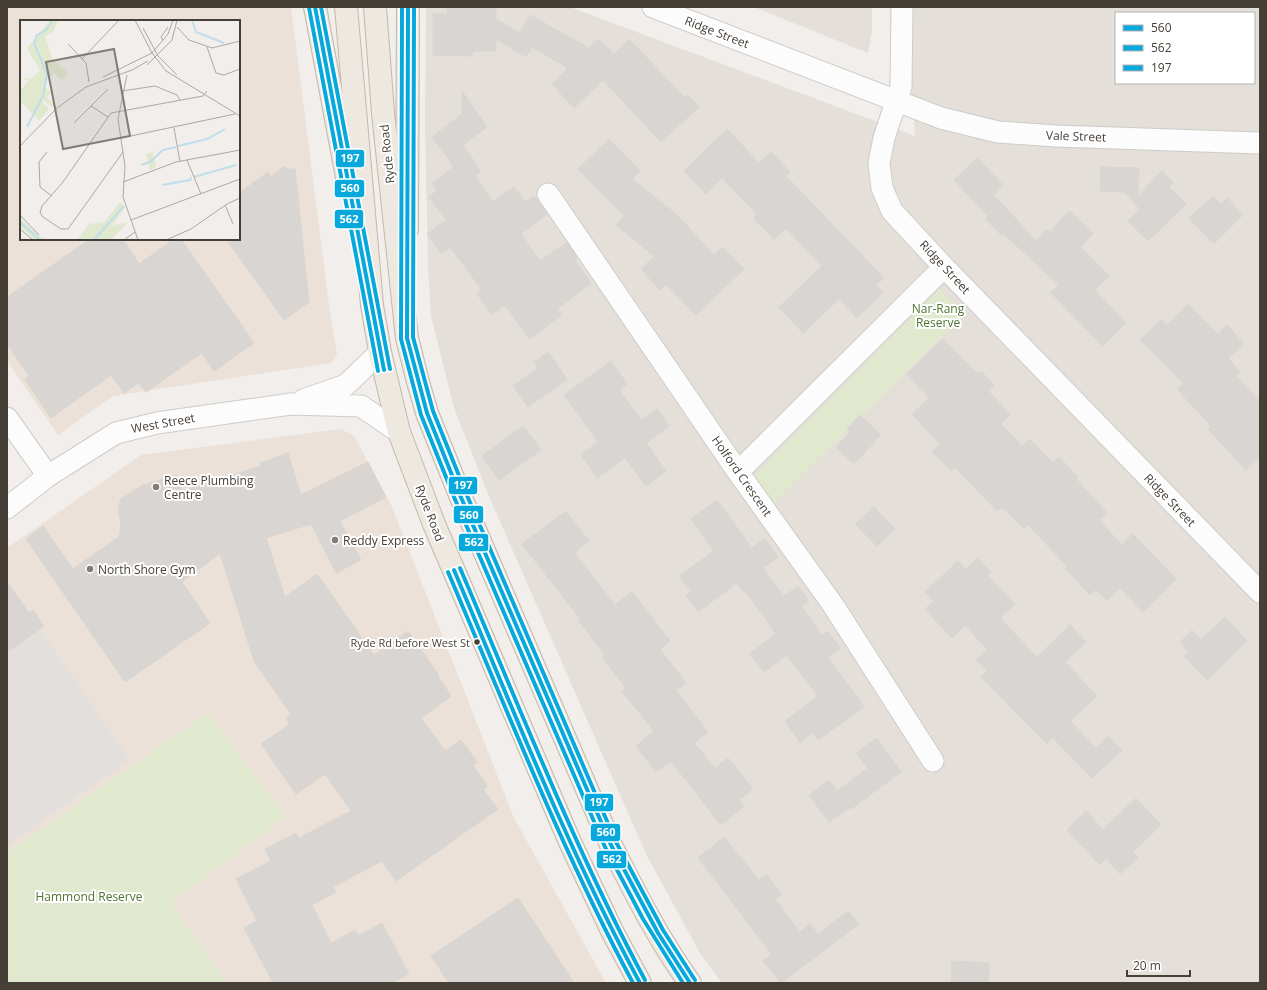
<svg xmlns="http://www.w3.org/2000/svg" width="1267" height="990" font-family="'Open Sans',sans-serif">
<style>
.residential{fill:#e4dfd9;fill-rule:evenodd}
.commercial{fill:#ebe1d8;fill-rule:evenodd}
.green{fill:#e0e8cd}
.parking{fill:#e2dfdc}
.building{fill:#d9d5d2;stroke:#d9d5d1}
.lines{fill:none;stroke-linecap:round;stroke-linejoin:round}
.minor-casing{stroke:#ceccc9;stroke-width:23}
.trunk-casing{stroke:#c6b8a9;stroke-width:24}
.minor{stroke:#fdfcfc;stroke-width:21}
.trunk{stroke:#ede8e0;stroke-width:22}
.bus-1-casing{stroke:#fff;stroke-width:7}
.bus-2-casing{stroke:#fff;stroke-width:7}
.bus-3-casing{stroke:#fff;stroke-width:7}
.bus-1{stroke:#07a9dd;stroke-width:4}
.bus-2{stroke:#07a9dd;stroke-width:4}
.bus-3{stroke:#07a9dd;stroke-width:4}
.poi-dot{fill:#827c77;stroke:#fff;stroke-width:1.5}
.bus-dot{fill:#463f38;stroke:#fff;stroke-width:1.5}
.labels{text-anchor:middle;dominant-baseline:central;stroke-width:4;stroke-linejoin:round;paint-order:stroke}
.bus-label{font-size:11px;fill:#463f38;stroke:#fff;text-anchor:end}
.street-label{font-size:12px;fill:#463f38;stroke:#fff}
.park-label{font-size:12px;fill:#4f7230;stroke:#fff}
.poi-label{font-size:12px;fill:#463f38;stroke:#fff;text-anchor:start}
.inset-river{fill:none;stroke:#c0ddea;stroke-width:2}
.inset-road{fill:none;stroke:#ada8a3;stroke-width:1}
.view{fill:#827c77;fill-opacity:0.15;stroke:#827c77;stroke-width:2}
.inset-edge{fill:none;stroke:#463f38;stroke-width:2}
.line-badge{stroke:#fff;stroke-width:1.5}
.badge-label{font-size:11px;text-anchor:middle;font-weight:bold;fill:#fff}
</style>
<rect width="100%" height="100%" fill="#f1eeeb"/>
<path class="residential" d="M426,7H570L915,136L908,36L909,7H1260V983H722L701,955L646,854L491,501L454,408L431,316L428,265L425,127ZM1116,13H1254V83H1116Z
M754,7H872V32L868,53Z"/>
<path class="commercial" d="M7,7H291L330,313L337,354L331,363L113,396L58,435L7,361ZM21,21H239V239H21Z
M341,429L354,436L392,507L514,818L606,983H227L171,903L286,817L208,713L7,853V548L141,455Z"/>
<path class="green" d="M939,289L964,315L770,507L750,480Z
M208,713L286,817L171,903L227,983H7V853Z"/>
<path class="parking" d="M40,629L129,760L7,845V652Z"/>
<path class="building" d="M447,7H496V19L520,33L530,15L589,48L599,39L614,54L629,39L685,98L688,95L699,107L661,142L603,80L574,108L552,84L568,68L532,47L526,57L496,39V51H473L472,56L433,55V14H447Z
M462,91L487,127L463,145L481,171L475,176L493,202L514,187L525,202L534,196L547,214L521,234L540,261L567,242L577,258L575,260L591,283L557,309L562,315L529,339L505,305L492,314L477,294L482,290L450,247L441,253L427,234L446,220L429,197L437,191L432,183L454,167L432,137L462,114Z
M727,129L759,163L771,152L790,172L786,176L884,278L876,285L883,292L857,318L839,299L803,333L779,307L822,266L786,228L774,239L753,218L757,214L722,178L706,194L684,171Z
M609,139L640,171L632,179L676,214L714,255L722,247L744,269L696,315L666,284L660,290L641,269L654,256L616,225L624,216L578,169Z
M977,158L1003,185L994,195L1036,241L1047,229L1050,232L1069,211L1093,233L1081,247L1109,276L1095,290L1126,323L1103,346L1051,293L1059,285L1004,234L1002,236L985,219L988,216L954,180Z
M285,166L288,169H295L309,302L284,320L226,239H239V193L268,172L271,177Z
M1101,167L1139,168L1138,196L1162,171L1173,182L1169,187L1186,204L1148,241L1128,221L1140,209L1124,192L1100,191Z
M1213,196L1221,204L1227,198L1243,215L1214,244L1189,218Z
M90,239H123L139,264L174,239H181L254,343L214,371L202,353L146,392L139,383L124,393L111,375L51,418L25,380L29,376L7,344V297Z
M1188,304L1218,334L1227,325L1244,344L1228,358L1240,372L1236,376L1260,401V457L1246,470L1208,429L1211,426L1177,389L1183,383L1140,340L1161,319L1167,325Z
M943,339L978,374L981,371L994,385L988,391L1010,414L1001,424L1022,446L1030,439L1053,463L1059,457L1078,477L1076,479L1107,513L1099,520L1122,545L1133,534L1176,579L1143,612L1120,588L1107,601L1096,589L1090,595L1065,568L1067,566L1028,525L1024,529L1002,507L997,511L955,467L951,471L932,452L940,444L912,414L929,398L906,374Z
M548,352L567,379L528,407L513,386L538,368L534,362Z
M611,361L627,384L619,390L641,420L657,409L669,426L646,443L666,471L646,486L625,458L597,478L581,455L598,442L564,395Z
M860,415L881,435L854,464L836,447L850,432L847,429Z
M523,426L541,450L499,480L482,456Z
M288,453L301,495L368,462L386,497L340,521L361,560L336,573L311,524L266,538L285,597L317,574L374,655L408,631L438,674L437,675L451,696L421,718L445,751L461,740L477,762L473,765L487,786L483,789L498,809L396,881L382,861L333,887L336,892L312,905L331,943L355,930L358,936L382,923L409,974L392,983H273L244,928L257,921L236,879L271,861L265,849L296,833L299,838L351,811L325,774L296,794L261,744L290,724L286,718L291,714L254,661L220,553L182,582L210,623L125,682L26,539L43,526L73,569L119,537L121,524L118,508L121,499L143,485L176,475L182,491L261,466L260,463Z
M717,500L752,548L764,538L778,557L763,568L784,596L798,586L809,601L801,606L822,635L828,631L840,648L828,657L864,707L818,740L813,733L800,743L785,721L818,696L787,655L764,672L750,653L776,634L745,591L744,592L737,583L698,612L686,596L691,592L679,576L714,551L691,519Z
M874,507L895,529L877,546L855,524Z
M566,511L589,541L574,553L615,605L632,591L670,641L660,649L686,683L676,690L708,732L694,743L715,768L728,758L753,789L739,800L744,806L721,825L671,761L656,772L636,746L654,731L622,691L626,688L602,657L605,655L579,621L581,620L522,544Z
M977,558L991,572L987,575L1015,604L1000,618L1037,657L1070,625L1086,642L1065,662L1097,696L1070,721L1096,748L1108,736L1122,750L1092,778L1053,738L1047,744L981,677L987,671L976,660L987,649L965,625L952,638L925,609L934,601L925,592L958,561L966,569Z
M7,582L29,613L33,610L44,626L7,652Z
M1225,617L1247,641L1207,680L1184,656L1189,652L1180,642L1192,630L1201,640Z
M877,738L901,772L851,809L849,808L829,822L809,795L829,780L837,791L868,768L856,753Z
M1136,798L1161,825L1133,852L1138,857L1120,874L1106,858L1100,865L1067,830L1086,811L1103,830Z
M724,837L759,880L767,875L781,894L775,899L800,932L810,924L818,934L848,911L859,924L781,983L763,961L772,954L698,858Z
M518,898L574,983H449L431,956Z
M952,961L989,963L988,983H951Z"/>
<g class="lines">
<g class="minor-casing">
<path id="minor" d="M653,7L941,118L998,132L1056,136L1260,143
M902,7L901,87L884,138L879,163L882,188L892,211L944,267L1260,592
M548,194L738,472L833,605L933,761
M303,400L346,385L380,352
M7,418L48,476
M738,472L944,267
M7,508L48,476L116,433L157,423L291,404L361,406L399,432"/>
</g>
<g class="trunk-casing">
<path id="trunk" d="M315,7L349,188
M346,7L372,305L380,352L399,432L434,524L569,840L612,931L640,983
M375,7L383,113L407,338L418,382L427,413L460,495L611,845C635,893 659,940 690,983
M407,229L408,7"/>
</g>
<use href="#minor" class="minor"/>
<use href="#trunk" class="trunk"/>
<g class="bus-1-casing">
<path id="bus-1" d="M315,7L384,370
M408,7L407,338L427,413L460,495L611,845L658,933L690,983
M454,570C513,709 568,850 640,983"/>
</g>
<g class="bus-2-casing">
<path id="bus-2" d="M402,7L401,339L421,415L454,497L605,847L643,919L683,983
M309,8L378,371
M448,572C507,710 562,851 633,983"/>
</g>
<g class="bus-3-casing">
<path id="bus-3" d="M321,7L390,369
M414,7L413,337L433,411L466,493L616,842L663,930L695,980
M460,568C519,706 574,847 645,980"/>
</g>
<use href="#bus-1" class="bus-1"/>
<use href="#bus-2" class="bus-2"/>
<use href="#bus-3" class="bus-3"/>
</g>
<g class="poi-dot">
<circle cx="156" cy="487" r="4"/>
<circle cx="335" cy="540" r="4"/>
<circle cx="90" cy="569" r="4"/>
</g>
<circle class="bus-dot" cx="477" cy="642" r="3.5"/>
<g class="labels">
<g class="bus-label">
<text x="470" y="642">Ryde Rd before West St</text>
</g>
<g class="street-label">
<text transform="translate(717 32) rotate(21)">Ridge Street</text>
<text transform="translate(1076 136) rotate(2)">Vale Street</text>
<text transform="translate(387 154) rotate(-96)">Ryde Road</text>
<text transform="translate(945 267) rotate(47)">Ridge Street</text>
<text transform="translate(163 423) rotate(-10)">West Street</text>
<text transform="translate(742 476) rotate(55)">Holford Crescent</text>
<text transform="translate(1170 500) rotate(46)">Ridge Street</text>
<text transform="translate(430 513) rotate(69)">Ryde Road</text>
</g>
<g class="park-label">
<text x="938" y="308">Nar-Rang<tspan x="938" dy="14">Reserve</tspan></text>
<text x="89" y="896">Hammond Reserve</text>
</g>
<g class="poi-label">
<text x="164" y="480">Reece Plumbing<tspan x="164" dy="14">Centre</tspan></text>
<text x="343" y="540">Reddy Express</text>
<text x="98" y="569">North Shore Gym</text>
</g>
</g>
<g transform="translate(20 20)">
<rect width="220" height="220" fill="#f1eeeb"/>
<path d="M30,0H38L33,12L25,16L32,38L48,53L42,60L34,53L23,65L31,73L27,77L34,84L31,87L24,80L22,81L29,89L19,100L0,81V70L9,61L1,57L11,59L20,50L7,28ZM133,132L136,148L130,150L126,134ZM101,181L104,188L92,206L108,202L91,220H57L69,204L84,202ZM0,198L19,216L26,220H15L0,206Z" fill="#e0e8cd"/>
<path class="inset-river" d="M172,0L176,12L204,23M7,107L23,76L27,54L14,23L17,15L26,10L33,0M158,126L187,119L205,109M121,145L130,142L143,130L156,127M174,157L216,145M142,165L170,160L171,157M0,202L20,220M74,220L104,186"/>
<path class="inset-road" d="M115,0L132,33L146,51L220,96M157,7L169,20L192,28L220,21M123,8L138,36L157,55M143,21L141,17L148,7M48,24L66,43L69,62M187,27L196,53L204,55L220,49M62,39L99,0M127,45L152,20L157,0M107,55L98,99L105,146L103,177L118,220M83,57L132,33L148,14L153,0M102,71L135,66L157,75L160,80M71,86L88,97M54,103L88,69M154,108L160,142M101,118L215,94M0,126L37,88L66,67L112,50L128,41M27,132L19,142L20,167L32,176M103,132L48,209H41L23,197L20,193L22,186L43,162L91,93L183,76L187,71M167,140L181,174M103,162L156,142L220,130M205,185L213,204M0,195L19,215M111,200L220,159M0,209L13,220M104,220L115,212M146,220L171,209L207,184L220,178"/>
<path class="view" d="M94,29L110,116L43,129L26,42Z"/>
<rect width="220" height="220" class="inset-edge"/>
</g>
<g class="line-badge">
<rect x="335" y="149" width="30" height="19" rx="4" fill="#07a9dd"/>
<rect x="334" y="179" width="31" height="19" rx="4" fill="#07a9dd"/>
<rect x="334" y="209" width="30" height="20" rx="4" fill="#07a9dd"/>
<rect x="448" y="476" width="30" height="19" rx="4" fill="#07a9dd"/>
<rect x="453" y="505" width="31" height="19" rx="4" fill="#07a9dd"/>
<rect x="458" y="533" width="31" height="19" rx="4" fill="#07a9dd"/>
<rect x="584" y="793" width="30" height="19" rx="4" fill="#07a9dd"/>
<rect x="590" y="823" width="31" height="19" rx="4" fill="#07a9dd"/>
<rect x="596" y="850" width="31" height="19" rx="4" fill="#07a9dd"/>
</g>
<g class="badge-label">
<text x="350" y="162">197</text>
<text x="350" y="192">560</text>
<text x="349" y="223">562</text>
<text x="463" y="489">197</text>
<text x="469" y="519">560</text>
<text x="474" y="546">562</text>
<text x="599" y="806">197</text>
<text x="606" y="836">560</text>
<text x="612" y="863">562</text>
</g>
<rect width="1267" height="990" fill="none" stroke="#463f38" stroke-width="16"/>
<rect x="1115" y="12" width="140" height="72" fill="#ffffff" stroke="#b5b2af"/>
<rect x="1123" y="25" width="20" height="6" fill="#07a9dd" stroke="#b5b2af"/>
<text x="1151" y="32" font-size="12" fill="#463f38">560</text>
<rect x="1123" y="45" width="20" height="6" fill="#07a9dd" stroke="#b5b2af"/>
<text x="1151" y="52" font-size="12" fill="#463f38">562</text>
<rect x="1123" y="65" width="20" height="6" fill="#07a9dd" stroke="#b5b2af"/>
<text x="1151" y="72" font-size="12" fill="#463f38">197</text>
<path d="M1127 970v6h63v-6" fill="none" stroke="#463f38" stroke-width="2"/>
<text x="1133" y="970" font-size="12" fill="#463f38" stroke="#ffffff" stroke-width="3" paint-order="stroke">20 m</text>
</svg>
